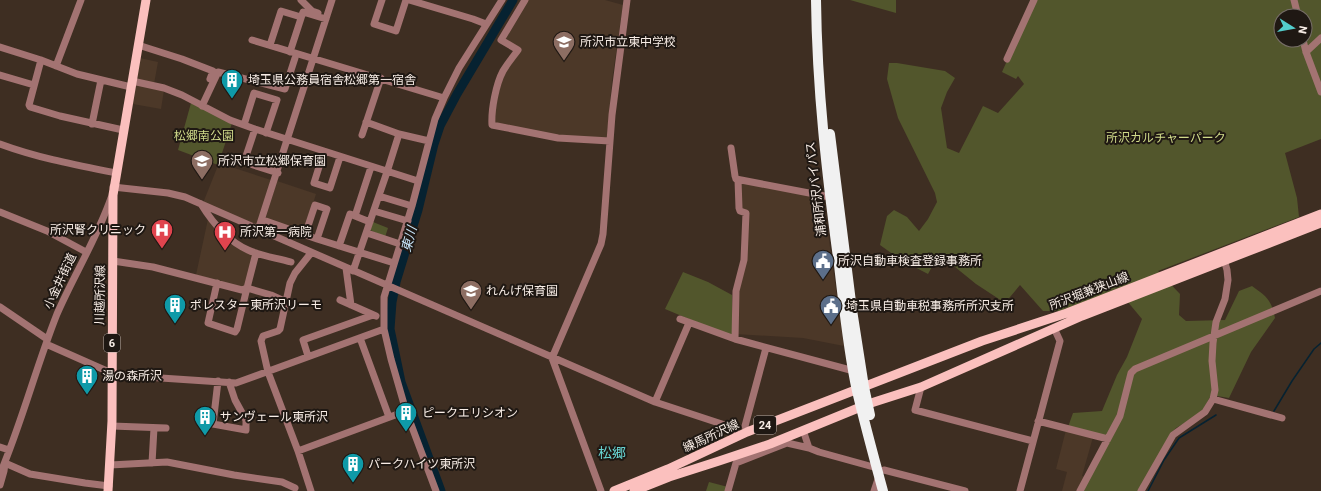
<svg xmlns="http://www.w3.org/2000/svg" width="1321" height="491" font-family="Roboto,'Noto Sans JP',sans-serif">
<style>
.built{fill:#4c3828}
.green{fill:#52562c;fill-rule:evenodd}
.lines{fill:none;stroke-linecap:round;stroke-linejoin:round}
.stream{stroke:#062231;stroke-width:1.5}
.river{stroke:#062231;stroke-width:9}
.minor{stroke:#a37372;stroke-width:7}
.major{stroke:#fbc0be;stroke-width:9}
.highway{stroke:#f1f1f1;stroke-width:10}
.labels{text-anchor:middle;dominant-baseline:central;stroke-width:4;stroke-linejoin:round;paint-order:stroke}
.shield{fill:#1f1813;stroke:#b7ada7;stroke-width:1}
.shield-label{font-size:11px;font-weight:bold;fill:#f8ede6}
.poi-label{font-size:12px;fill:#f8ede6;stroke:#1f1813;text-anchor:start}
.park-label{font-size:12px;fill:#d0da8a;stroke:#1f1813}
.street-label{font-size:12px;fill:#f8ede6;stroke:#1f1813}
.water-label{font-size:13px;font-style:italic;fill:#c5e3f7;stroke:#1f1813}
.quarter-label{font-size:14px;fill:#68d5d3;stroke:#1f1813}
</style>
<rect width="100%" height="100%" fill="#3e2e22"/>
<path class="built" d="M528,0H605L623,5L612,80L607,137H560L493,123L501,82L505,73L521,50L506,40L505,37Z
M140,58L158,62L154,84L136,81Z
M136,84L164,90L161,109L133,104Z
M219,163L274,181L257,226L203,203Z
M738,180L823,198L844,346L803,338L735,334L736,291L744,260L746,213L740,211Z
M277,181L316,194L304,233L265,220Z
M208,219L253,254L245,287L243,288L196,275Z
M1066,430L1093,437L1082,476L1085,477L1077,491H1062L1067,472L1056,469Z"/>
<path class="green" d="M850,0H896V13Z
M1034,0H1321V139L1285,153L1297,198L1299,217L1158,271L1180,294L1179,315L1186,321L1225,320L1239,291L1252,286C1267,297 1271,299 1275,318L1251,352L1229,398L1211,395L1203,410L1193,418L1176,428L1171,433L1139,491H1081L1111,437L1068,427L1073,413L1102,411L1117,375L1127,357L1142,319L1127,301L1067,313L1066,309L1061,311H1043L1020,285L1005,303L976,284L939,254L928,274L901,260L880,245L887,216L894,210L907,217L919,231L928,219L937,202L935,193L898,118L887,79L889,63H897L945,71L955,78L947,92L941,108L947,148L959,153L983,106L998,113L1024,84L1018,76L1016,79L1002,72ZM1281,16H1305V40H1281Z
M191,103L232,123L218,165L178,150Z
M373,222L388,228L385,237L370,230Z
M683,272L708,282L732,295V337L665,309Z
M709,482L728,487L726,491H706Z"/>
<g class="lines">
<path class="stream" d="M1274,411L1292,381L1314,349L1321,343
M1148,491L1164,460L1179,438L1216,415"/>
<path class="river" d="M441,491L401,382L390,329L392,302L396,282L418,210L434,144L440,126L457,94L513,0"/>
<path class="minor" d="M301,0L312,11L318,13
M382,0L374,24L396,31L406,0
M409,0L473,19L486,24
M525,0L501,40L518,50C513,57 507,64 503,71C496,84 491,110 492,125L558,138L610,141
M1294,0L1298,16
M252,40L444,98
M1303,40L1306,52L1321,92
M138,45L182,59L213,71L210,79
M270,45L281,11L301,17
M0,47L41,60L77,74L131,87
M290,52L303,12L326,19
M1306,52L1321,38
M1007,59L1034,0
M41,60L29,105L30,107L60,116L123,130
M56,66L81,0
M0,75L34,85
M132,81L164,88L182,95L230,120L255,129L418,181
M202,106L218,72L285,89L295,58
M366,122L399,134L429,141
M92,124L101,80
M244,125L254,93L277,100L266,133
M255,129L244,162L278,173
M362,135L381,78
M0,144C38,158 76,165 116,173
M731,148L735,176L736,179L830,197
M324,151L314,183L330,188L340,157
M736,179L738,180L739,208L740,211L746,213L744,260L736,291L735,339L854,371
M113,187L168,193L185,197L655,402L731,427L735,431L736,437
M379,196L412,206
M201,204C212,222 228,241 248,250C261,256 277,258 291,262
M374,211L408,221
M0,212L47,231L86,252
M355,216L371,167
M263,220L317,239L394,263
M258,230L332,0
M367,233L400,244
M305,235L315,205L327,209L317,239
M339,246L350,214L370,222
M311,253L295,273L290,283L280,329L278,331L263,336L261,341L268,372L298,451L311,491
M113,261L153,267L242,290L247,288L271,295L282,300
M346,268L351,305
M353,271L387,172L399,134
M217,283L208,323L235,332L237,329L246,292L245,289
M247,288L256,253
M340,300L376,316
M0,307L47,339
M680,319L735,339
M360,338L389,417
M46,344L116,375L236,383L384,329
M308,356L303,340L373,315
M218,381L213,424L246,430V420L235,400L229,382
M921,387L915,410L1033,441
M1213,399L1282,418
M655,402L689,323
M1038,421L1108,439
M112,426L166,428
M803,430L809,448L819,452L877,468
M747,432L745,426L766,348
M0,447L9,450
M298,451L406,411
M152,463L154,428
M110,465L167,462L234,475L282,482L295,488
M884,470L965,491
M0,474C22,422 36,367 57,314C74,275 97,238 111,198
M0,485L4,471L5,463L30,474L85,483L109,486
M436,491L406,411L391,359L384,329V297L412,206L435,119L444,98L459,68L502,0
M601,491L552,358L601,244L603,234L612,115L627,0
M728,491L736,463L787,443L809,448
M874,491L879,476
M1020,491L1060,341L1054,328
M1080,491L1120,416L1131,373L1135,369L1321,291
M1141,491L1173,435L1205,412L1213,399L1215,390L1212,361L1213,343L1216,322L1225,299L1228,280L1227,270L1223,256"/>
<path class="major" d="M108,491L112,421L113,195L146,0
M614,491L668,469L747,432L982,341L1067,313L1321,214
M634,491L669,477L719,461L770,444L868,404L921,387L1082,316L1321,223"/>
<path class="highway" d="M816,0C817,89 827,177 839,265C844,307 848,350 857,391C865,425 874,458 883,491
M830,134L852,310L864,387L870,415"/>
</g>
<defs>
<g id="school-pin" transform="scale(1.15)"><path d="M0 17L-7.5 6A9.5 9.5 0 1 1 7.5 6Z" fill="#8d6e63" stroke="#1f1813"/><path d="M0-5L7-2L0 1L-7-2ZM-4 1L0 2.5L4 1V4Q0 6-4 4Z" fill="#fff"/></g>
<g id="building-pin" transform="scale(1.15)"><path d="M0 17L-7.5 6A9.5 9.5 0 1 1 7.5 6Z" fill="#0f9aa8" stroke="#1f1813"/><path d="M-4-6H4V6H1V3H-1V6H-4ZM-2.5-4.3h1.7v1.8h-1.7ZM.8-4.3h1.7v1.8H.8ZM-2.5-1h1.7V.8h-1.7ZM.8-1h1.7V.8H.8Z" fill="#fff"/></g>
<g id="hospital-pin" transform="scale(1.15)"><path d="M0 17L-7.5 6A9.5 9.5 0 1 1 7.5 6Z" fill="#e0444e" stroke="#1f1813"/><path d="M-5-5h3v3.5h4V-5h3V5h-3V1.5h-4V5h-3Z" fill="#fff"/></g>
<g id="civic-pin" transform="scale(1.15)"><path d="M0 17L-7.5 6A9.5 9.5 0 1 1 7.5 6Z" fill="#5c6f8a" stroke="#1f1813"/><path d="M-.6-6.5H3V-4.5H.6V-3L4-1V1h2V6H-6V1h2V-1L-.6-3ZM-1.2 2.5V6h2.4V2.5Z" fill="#fff"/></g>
</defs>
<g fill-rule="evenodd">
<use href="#school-pin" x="564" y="42"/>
<use href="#building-pin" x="232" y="80"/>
<use href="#school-pin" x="202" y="161"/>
<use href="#hospital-pin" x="162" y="230"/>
<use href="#hospital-pin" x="225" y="232"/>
<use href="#civic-pin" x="823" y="261"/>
<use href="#school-pin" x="471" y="291"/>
<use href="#building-pin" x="175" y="305"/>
<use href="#civic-pin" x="831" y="306"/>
<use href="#building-pin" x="87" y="376"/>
<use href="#building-pin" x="406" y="413"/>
<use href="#building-pin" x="205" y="417"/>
<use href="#building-pin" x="353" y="464"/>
</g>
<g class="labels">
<g class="shield">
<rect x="104" y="334" width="16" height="18" rx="3"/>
<rect x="754" y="416" width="22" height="18" rx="3"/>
</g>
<g class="shield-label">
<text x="112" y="343">6</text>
<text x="765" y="425">24</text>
</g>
<g class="poi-label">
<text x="580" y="42">所沢市立東中学校</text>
<text x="248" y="80">埼玉県公務員宿舎松郷第一宿舎</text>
<text x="218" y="161">所沢市立松郷保育園</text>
<text x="146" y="230" text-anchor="end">所沢腎クリニック</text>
<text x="240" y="232">所沢第一病院</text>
<text x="838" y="261">所沢自動車検査登録事務所</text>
<text x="486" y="291">れんげ保育園</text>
<text x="190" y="305">ポレスター東所沢リーモ</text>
<text x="846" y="306">埼玉県自動車税事務所所沢支所</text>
<text x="102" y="376">湯の森所沢</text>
<text x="422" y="413">ピークエリシオン</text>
<text x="220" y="417">サンヴェール東所沢</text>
<text x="368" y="464">パークハイツ東所沢</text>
</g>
<g class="park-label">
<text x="204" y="136">松郷南公園</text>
<text x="1166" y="138">所沢カルチャーパーク</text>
</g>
<g class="street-label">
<text transform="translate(816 189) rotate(-97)">浦和所沢バイパス</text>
<text transform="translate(60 281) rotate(-65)">小金井街道</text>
<text transform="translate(1089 291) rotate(-21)">所沢堀兼狭山線</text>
<text transform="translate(100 295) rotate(-89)">川越所沢線</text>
<text transform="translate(711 436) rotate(-25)">練馬所沢線</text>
</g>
<g class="water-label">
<text transform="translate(409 239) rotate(-75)">東川</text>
</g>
<g class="quarter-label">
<text x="612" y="453">松郷</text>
</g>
</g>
<g transform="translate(1293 28) rotate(101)"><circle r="19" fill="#1f1813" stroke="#766d67"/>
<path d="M0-3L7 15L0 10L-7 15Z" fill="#53cdcb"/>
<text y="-6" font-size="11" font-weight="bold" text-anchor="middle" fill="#f8ede6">N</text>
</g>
</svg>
